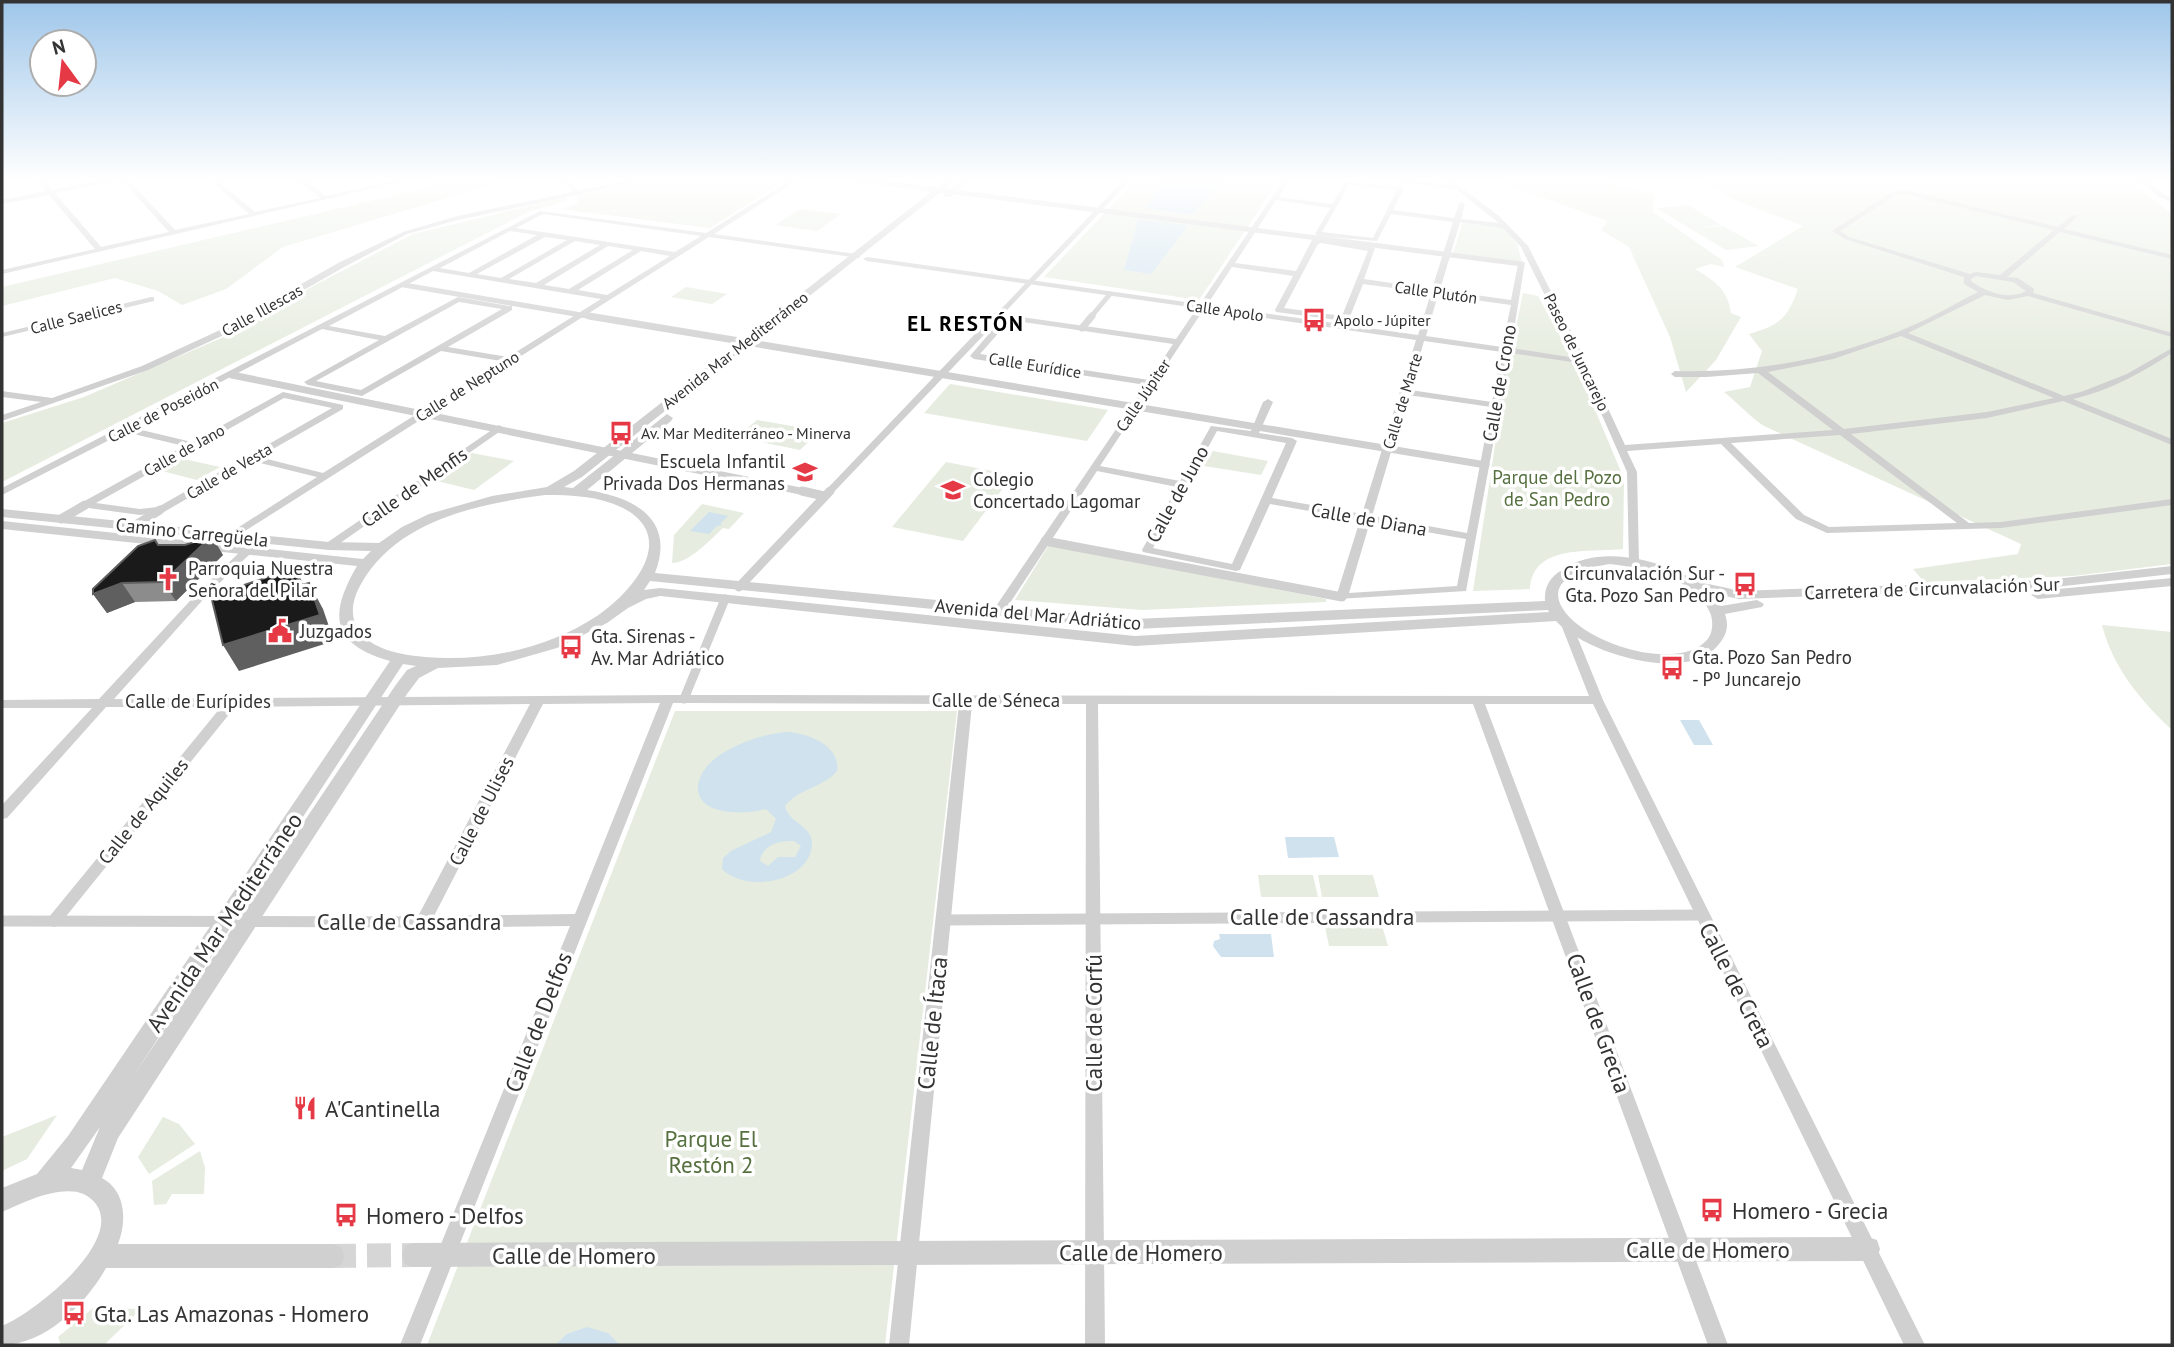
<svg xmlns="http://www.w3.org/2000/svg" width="2174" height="1347" font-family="'PT Sans',sans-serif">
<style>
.green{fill:#e6ecdf}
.water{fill:#cfe2ee;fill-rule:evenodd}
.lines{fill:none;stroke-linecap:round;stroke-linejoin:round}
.tertiary-tunnel{stroke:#d6d6d6;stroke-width:24;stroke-dasharray:24 11;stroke-linecap:butt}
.pedestrian-far3{stroke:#d0d0d0;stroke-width:5}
.pedestrian-far2{stroke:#d0d0d0;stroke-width:7}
.pedestrian-far1{stroke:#d0d0d0;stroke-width:9}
.pedestrian{stroke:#d0d0d0;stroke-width:11}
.minor{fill:#d0d0d0;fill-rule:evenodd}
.tertiary{fill:#d0d0d0;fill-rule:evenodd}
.wall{fill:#8c8c8c}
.shaded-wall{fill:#5f5f5f}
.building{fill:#1a1a1a;stroke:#5f5f5f;stroke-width:2}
.labels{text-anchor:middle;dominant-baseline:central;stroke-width:7;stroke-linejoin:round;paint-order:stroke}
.far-street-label{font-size:16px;fill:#333;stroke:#fff}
.far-poi-label{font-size:16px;fill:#333;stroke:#fff;text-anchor:start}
.street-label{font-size:19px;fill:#333;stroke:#fff}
.poi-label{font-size:19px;fill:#333;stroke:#fff;text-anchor:start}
.park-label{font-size:19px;fill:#56703f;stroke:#fff}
.far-district-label{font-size:21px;font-weight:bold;letter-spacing:2px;fill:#000;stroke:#fff}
.near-street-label{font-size:23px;fill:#333;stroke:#fff}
.near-poi-label{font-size:23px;fill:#333;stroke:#fff;text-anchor:start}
.near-park-label{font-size:23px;fill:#56703f;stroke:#fff}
</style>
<rect width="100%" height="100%" fill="#fff"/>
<path class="green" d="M423,178H514L283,247L226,289L182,305L158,291L115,278L2,306V287L435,186Z
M656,178H790L710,228L560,209L578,204V196Z
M1138,178H1280L1199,300L1044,277Z
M1488,178H1592C1607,188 1635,185 1654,195L1653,212L1722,260L1724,267L1711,264L1695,269C1715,281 1727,289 1731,313L1741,317L1716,360L1686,392L1670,337L1629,247L1601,230L1608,221Z
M1698,178H2112L2131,182L2172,214V564L2073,576L1924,582L1913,569L2018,554L2021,544L1764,426C1749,416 1739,404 1724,392L1750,387L1762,351L1749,334C1780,325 1787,319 1798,289L1735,267L1803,226L1732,199Z
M566,197L567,201L528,212L2,482V423L84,397L233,333L315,285L413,234Z
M1688,205L1721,225L1693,229L1723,226L1759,246L1726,250L1656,208Z
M800,209L841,214L817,231L775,225Z
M1463,222L1503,227L1517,244L1522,262L1453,253Z
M686,287L727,294L712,304L671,297Z
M1523,293L1538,296L1578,369L1624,479L1623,549C1590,553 1533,543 1530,589L1473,591L1504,386Z
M950,384L1108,410L1087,441L924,413Z
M757,420L820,431L800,450L737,437Z
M1213,451L1268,461L1261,475L1204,466Z
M472,453L514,461L474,490L433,480Z
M183,459L220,467L197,480L162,471Z
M946,462L1013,475L963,541L892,527Z
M702,504L744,513L729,529L723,528C710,540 689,563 672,563L674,535Z
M1050,543L1326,599V602L1142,610L1015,600Z
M2102,625L2172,632V730C2141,701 2113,668 2102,625Z
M675,711H957L885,1345H427Z
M1258,875H1313L1318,897H1261Z
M1318,875H1373L1379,897H1322Z
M1324,922H1381L1388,946H1329Z
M57,1115L27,1159L2,1171V1137Z
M163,1117L179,1124L195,1144L149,1174L138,1157Z
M200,1151L205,1168L204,1194H172L166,1204L154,1205L152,1181Z
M93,1308L141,1309L104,1345H61L58,1337Z"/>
<path class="water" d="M1167,178L1223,181L1192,215L1145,208Z
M1138,220L1163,222L1160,225L1163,226L1165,222L1188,226L1151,274L1124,270Z
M709,512L728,516L720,524L723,525L717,526L709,534L690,531Z
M1680,720H1699L1713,745H1694Z
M787,732C807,733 841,745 837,771C823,788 799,788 785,806C789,824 813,825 812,845C809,883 745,893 722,869L723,858L731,851L771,832L776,819L766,809C746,815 690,817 699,781C707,751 760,734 787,732ZM794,841L801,846L795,857H778L768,866L760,861C762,845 779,840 794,841Z
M1285,837H1334L1339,857L1288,858Z
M1219,934H1271L1274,957H1221L1213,946L1214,941L1220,939Z
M587,1327L608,1333L620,1345H555L567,1334Z"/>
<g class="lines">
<path class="tertiary-tunnel" d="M332,1256L414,1255"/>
<path class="pedestrian-far3" d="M845,178L1522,264
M404,285L599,318
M996,318L1129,178
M1090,318L1110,294"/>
<path class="pedestrian-far2" d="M589,316L1486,465
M1082,328L1092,316
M232,375L810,493
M828,493L997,316"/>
<path class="pedestrian-far1" d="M802,491L824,496
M61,519L85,505
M134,526L160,510
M1045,541L1342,597
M739,587L830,491
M684,699L725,599"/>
<path class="pedestrian" d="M943,920L1702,915
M2,921L423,922"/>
<path class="minor" d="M35,178H41L52,190L113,178H127L175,230L249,214L208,178H215L255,212L320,198L295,178H302L326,196L407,178H418L2,274V270L95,249L49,195L2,204V200L46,191ZM122,180L169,232L101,247L55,193Z
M560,178H566L579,190L638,178H649L582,194L579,196L576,195L458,220L407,234L346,266L226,334L148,370L2,421V415L41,402L2,397V391L52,398L142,366L220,330L340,262L403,232L457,216L573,192Z
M794,178H801L714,234L856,254L860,256L859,258L709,237L234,538H226L225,536L317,477L252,461L164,512L140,515L81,507V503L184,446L125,432L2,495V488L540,211L706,233ZM543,214L701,236L675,252L516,228ZM510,231L537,235L469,273L440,268ZM545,237L567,240L501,278L477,274ZM575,241L600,245L536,283L509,279ZM608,246L633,250L569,289L544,285ZM641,251L670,256L607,295L578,290ZM433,271L601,299L508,357L448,347L512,310V306H509L458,297L385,336L329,326ZM459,302L502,309L361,390L316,381ZM322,329L379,340L304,382L308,385L362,396L441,351L501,361L323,473L259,457L343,409V405L283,392L192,442L133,428ZM284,398L332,408L158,507L140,509L96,503Z
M1285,178H1291L1279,197L1332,204L1345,182L1401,186L1404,188L1393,210L1454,218L1459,204L1462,202L1465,204L1461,219L1499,223L1457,190L1389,180L1392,178L1451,185L1442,178H1449L1499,216L1528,246L1586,361L1625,445L1833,430L1758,373L1706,377H1675L1671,374L1675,371C1759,373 1839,358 1916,324C1937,315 1957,302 1978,292L1964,284V277L1845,239L1832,231L1892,192L1905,190L2058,227L2073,215H2077V217L2064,229L2172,255V259L2060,232L2007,277L2018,278L2034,289L2033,293L2172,333V337L2028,296L2008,300L1985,295L1908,333L2064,396L2081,392L2127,374L2172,348V353C2141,373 2109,391 2073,399L2172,439V445L2063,401L1987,418L1851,434L1969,523L2001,522L2172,499V505L2001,528L1827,533L1796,519L1721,444L1627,451L1637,472L1639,562L1634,565L1629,562L1627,472L1579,363L1510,353L1466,591L1338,599L1336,597L1360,520L1270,504L1240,570L1236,571L1143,552L1142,550L1177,487L1097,471L1002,615H994L992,612L1146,385L974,359L970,356L1005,315H1008L1176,339L1197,308L867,261L863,259L867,257L1200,304ZM1349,185L1397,190L1373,238L1322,232ZM1905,194L2054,230L2000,275L1975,272L1970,274L1849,237L1840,231L1896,195ZM1276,200L1330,208L1315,234L1318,236L1377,241L1391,214L1453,222L1432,289L1364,279L1375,248L1321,239L1312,240L1296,271L1235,263ZM1460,222L1503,228L1521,247L1576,358L1511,348L1525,262L1518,264L1511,300L1440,290ZM1321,243L1368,251L1342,316L1284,308L1318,244ZM1232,267L1293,276L1275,310L1276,312L1345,321L1349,319L1363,284L1431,293L1418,335L1207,305ZM1976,276L2013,282L2026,291C2009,301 1986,292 1971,281V279ZM1438,295L1511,305L1502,347L1426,336ZM1204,309L1416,340L1362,514L1272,498L1297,441L1292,438L1259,433L1273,402L1268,399L1263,402L1251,431L1211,426L1180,481L1100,466ZM1010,320L1173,344L1149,380L980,354ZM1901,336L2054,398L1987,412L1844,429L1768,372L1833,359ZM1424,341L1502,352L1492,402L1410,390ZM1408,395L1491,407L1467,533L1372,516ZM1217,431L1286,443L1232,564L1153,548ZM1840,435L1957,523L1829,527L1804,515L1731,443ZM1370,522L1466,539L1457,586L1349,593Z
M2135,178C2149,178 2159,193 2172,198V202L2161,198Z
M151,297H154V301L2,337V333Z
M499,425L504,428L502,430L333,548H325L324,546L325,544Z
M247,548L252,551L251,553L209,593L114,699L668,695L1589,696L1560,622L1562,619H1570L1603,700L1925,1345H1904L1593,704H1485L1728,1345H1708L1473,704H1098L1105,1345H1085L1086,704H972L909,1345H889L959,704L684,703H673L420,1345H400L570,926L423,928L418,926L415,922L530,704L235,707L59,925L54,927L49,925L46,921L49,917L221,707H106L7,818L2,819V805L92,708H2V700L99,699L201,589L243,549ZM660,703L575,914L434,916L543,704Z"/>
<path class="tertiary" d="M949,178H958L582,477L564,487L573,488L667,414L673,418L671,421L587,490C634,497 676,519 655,573L1134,619L1545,601C1544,587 1550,577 1562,570C1594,547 1643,557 1677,571C1684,574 1690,578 1697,581C1710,585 1725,587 1739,591L2046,580L2172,566V574L2046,588L1739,599L1711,593L1721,606L1757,600L1764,604L1762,607L1725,614C1729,626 1727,634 1719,644C1688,685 1585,653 1556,621L1135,646L660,596L646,599L628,608L607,623L557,648L497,665L438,668L419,678L407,694L118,1138L102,1178C126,1191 127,1221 118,1244H332L341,1247L344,1256L341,1265L332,1268H106C86,1304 45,1345 2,1345V1326C32,1314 124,1243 96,1204C86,1191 73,1190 58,1192C38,1195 20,1204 2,1212V1188L37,1174L68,1136L390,661C330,644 329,614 357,566L2,529V521L363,559L371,551L329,550L2,517V509L329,542L379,543L402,527L429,514L492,496L547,487L574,471ZM545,495C571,495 599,496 623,508C680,538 631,593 597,616C547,649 484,662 425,657C402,655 371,650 358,629C349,615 353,598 361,584C397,520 478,504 545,495ZM1610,564C1642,568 1699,579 1711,615C1713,623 1713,633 1707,640C1676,673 1584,643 1563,609C1543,578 1589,567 1610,564ZM650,581L1134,629L1548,610L1549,612L1135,636L660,588L644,590ZM403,664L416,666L407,670L395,686L134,1075ZM100,1127L82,1170L71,1168Z
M964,178H973L950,197H944V193Z
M2172,578V586L2038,599L2031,595L2038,591Z
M1868,1237L1877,1240L1880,1249L1877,1258L1868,1261L414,1267L405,1264L402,1255L405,1246L414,1243Z"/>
</g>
<path class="wall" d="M158,545L223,555L176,601L135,602L107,613L93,594Z"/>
<path class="shaded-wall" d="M212,536L223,555L176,601L163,582Z
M122,583L135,602L107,613L93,594Z
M309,583L323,609L334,641L239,671L223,645Z"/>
<path class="building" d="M212,536L163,582L122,583L93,594V589L138,546L155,540L158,545H185Z
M295,568L302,585L309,583L320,615L223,645L211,596Z"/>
<linearGradient id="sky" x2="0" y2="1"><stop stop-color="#9ec6ea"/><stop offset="0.49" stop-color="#fff"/><stop offset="1" stop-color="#fff" stop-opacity="0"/></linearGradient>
<rect width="2174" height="366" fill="url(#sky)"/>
<defs>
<g id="bus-bare" transform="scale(1.89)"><path d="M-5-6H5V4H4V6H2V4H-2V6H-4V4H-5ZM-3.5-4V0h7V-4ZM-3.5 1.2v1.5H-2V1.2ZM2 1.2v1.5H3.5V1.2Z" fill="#e63946" stroke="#fff" stroke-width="2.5" paint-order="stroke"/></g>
<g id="school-bare" transform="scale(1.89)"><path d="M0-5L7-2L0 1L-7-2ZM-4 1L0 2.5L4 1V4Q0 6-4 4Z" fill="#e63946" stroke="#fff" stroke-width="2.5" paint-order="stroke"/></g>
<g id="church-bare" transform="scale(1.89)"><path d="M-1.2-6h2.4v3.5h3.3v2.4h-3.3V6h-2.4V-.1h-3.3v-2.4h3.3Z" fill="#e63946" stroke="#fff" stroke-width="2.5" paint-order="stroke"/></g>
<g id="civic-bare" transform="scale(1.89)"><path d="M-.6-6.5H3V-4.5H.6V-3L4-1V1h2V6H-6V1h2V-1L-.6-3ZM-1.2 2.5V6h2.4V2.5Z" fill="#e63946" stroke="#fff" stroke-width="2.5" paint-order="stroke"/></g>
<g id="restaurant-bare" transform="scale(1.89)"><path d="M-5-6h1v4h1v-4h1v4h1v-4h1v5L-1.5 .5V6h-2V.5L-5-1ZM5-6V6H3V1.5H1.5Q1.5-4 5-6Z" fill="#e63946" stroke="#fff" stroke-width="2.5" paint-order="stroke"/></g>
</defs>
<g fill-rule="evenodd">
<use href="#bus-bare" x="1314" y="320"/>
<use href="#bus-bare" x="621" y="433"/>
<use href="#school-bare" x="805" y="472"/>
<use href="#school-bare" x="953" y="490"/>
<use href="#church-bare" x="168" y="579"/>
<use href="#bus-bare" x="1745" y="584"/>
<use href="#civic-bare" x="280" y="631"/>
<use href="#bus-bare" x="571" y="647"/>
<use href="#bus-bare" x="1672" y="668"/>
<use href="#restaurant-bare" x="305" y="1108"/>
<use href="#bus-bare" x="1712" y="1210"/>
<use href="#bus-bare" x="346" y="1215"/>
<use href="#bus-bare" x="74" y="1313"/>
</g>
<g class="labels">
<g class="far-street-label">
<text transform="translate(1436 292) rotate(8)">Calle Plutón</text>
<text transform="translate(262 310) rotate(-29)">Calle Illescas</text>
<text transform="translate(1225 310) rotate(8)">Calle Apolo</text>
<text transform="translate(76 317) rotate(-14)">Calle Saelices</text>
<text transform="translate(735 350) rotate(-38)">Avenida Mar Mediterráneo</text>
<text transform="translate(1577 352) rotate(64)">Paseo de Juncarejo</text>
<text transform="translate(1035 365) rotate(9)">Calle Eurídice</text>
<text transform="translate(467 386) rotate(-32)">Calle de Neptuno</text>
<text transform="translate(1143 395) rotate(-56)">Calle Júpiter</text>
<text transform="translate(1402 401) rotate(-73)">Calle de Marte</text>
<text transform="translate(163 410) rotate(-27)">Calle de Poseidón</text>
<text transform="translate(184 450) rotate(-29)">Calle de Jano</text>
<text transform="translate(229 471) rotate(-30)">Calle de Vesta</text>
</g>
<g class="far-poi-label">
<text x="1334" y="320">Apolo - Júpiter</text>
<text x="641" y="433">Av. Mar Mediterráneo - Minerva</text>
</g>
<g class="street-label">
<text transform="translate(1499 383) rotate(-80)">Calle de Crono</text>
<text transform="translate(414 487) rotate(-35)">Calle de Menfis</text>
<text transform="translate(1177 494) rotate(-61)">Calle de Juno</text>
<text transform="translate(1369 519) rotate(10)">Calle de Diana</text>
<text transform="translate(192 532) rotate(6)">Camino Carregüela</text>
<text transform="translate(1932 588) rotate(-2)">Carretera de Circunvalación Sur</text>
<text transform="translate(1038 614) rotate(5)">Avenida del Mar Adriático</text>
<text x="996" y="700">Calle de Séneca</text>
<text x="198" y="701">Calle de Eurípides</text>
<text transform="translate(143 811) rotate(-51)">Calle de Aquiles</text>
<text transform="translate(481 811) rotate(-63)">Calle de Ulises</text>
</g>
<g class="poi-label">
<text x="785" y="461" text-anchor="end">Escuela Infantil<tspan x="785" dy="22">Privada Dos Hermanas</tspan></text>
<text x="973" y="479">Colegio<tspan x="973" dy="22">Concertado Lagomar</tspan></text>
<text x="188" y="568">Parroquia Nuestra<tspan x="188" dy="22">Señora del Pilar</tspan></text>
<text x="1725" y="573" text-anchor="end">Circunvalación Sur -<tspan x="1725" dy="22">Gta. Pozo San Pedro</tspan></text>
<text x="300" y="631">Juzgados</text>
<text x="591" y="636">Gta. Sirenas -<tspan x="591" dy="22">Av. Mar Adriático</tspan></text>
<text x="1692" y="657">Gta. Pozo San Pedro<tspan x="1692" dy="22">- Pº Juncarejo</tspan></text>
</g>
<g class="park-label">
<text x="1557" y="477">Parque del Pozo<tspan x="1557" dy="22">de San Pedro</tspan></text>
</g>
<g class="far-district-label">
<text x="966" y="323">EL RESTÓN</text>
</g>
<g class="near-street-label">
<text x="1322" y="916">Calle de Cassandra</text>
<text x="409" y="921">Calle de Cassandra</text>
<text transform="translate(224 922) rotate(-56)">Avenida Mar Mediterráneo</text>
<text transform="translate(1737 985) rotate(63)">Calle de Creta</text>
<text transform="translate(538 1022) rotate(-69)">Calle de Delfos</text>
<text transform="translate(932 1023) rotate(-84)">Calle de Ítaca</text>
<text transform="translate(1093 1023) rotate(-90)">Calle de Corfú</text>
<text transform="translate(1599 1023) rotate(70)">Calle de Grecia</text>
<text x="1708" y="1249">Calle de Homero</text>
<text x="1141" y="1252">Calle de Homero</text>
<text x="574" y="1255">Calle de Homero</text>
</g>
<g class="near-poi-label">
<text x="325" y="1108">A'Cantinella</text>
<text x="1732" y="1210">Homero - Grecia</text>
<text x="366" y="1215">Homero - Delfos</text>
<text x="94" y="1313">Gta. Las Amazonas - Homero</text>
</g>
<g class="near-park-label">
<text x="711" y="1138">Parque El<tspan x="711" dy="26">Restón 2</tspan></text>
</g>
</g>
<rect width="2174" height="1347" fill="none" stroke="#333333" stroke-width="7"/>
<g transform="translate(63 63) rotate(345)"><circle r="33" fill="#ffffff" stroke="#adadad" stroke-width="2"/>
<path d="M0-5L12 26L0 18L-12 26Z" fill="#e63946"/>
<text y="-10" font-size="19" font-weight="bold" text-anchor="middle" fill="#333333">N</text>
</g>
</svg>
